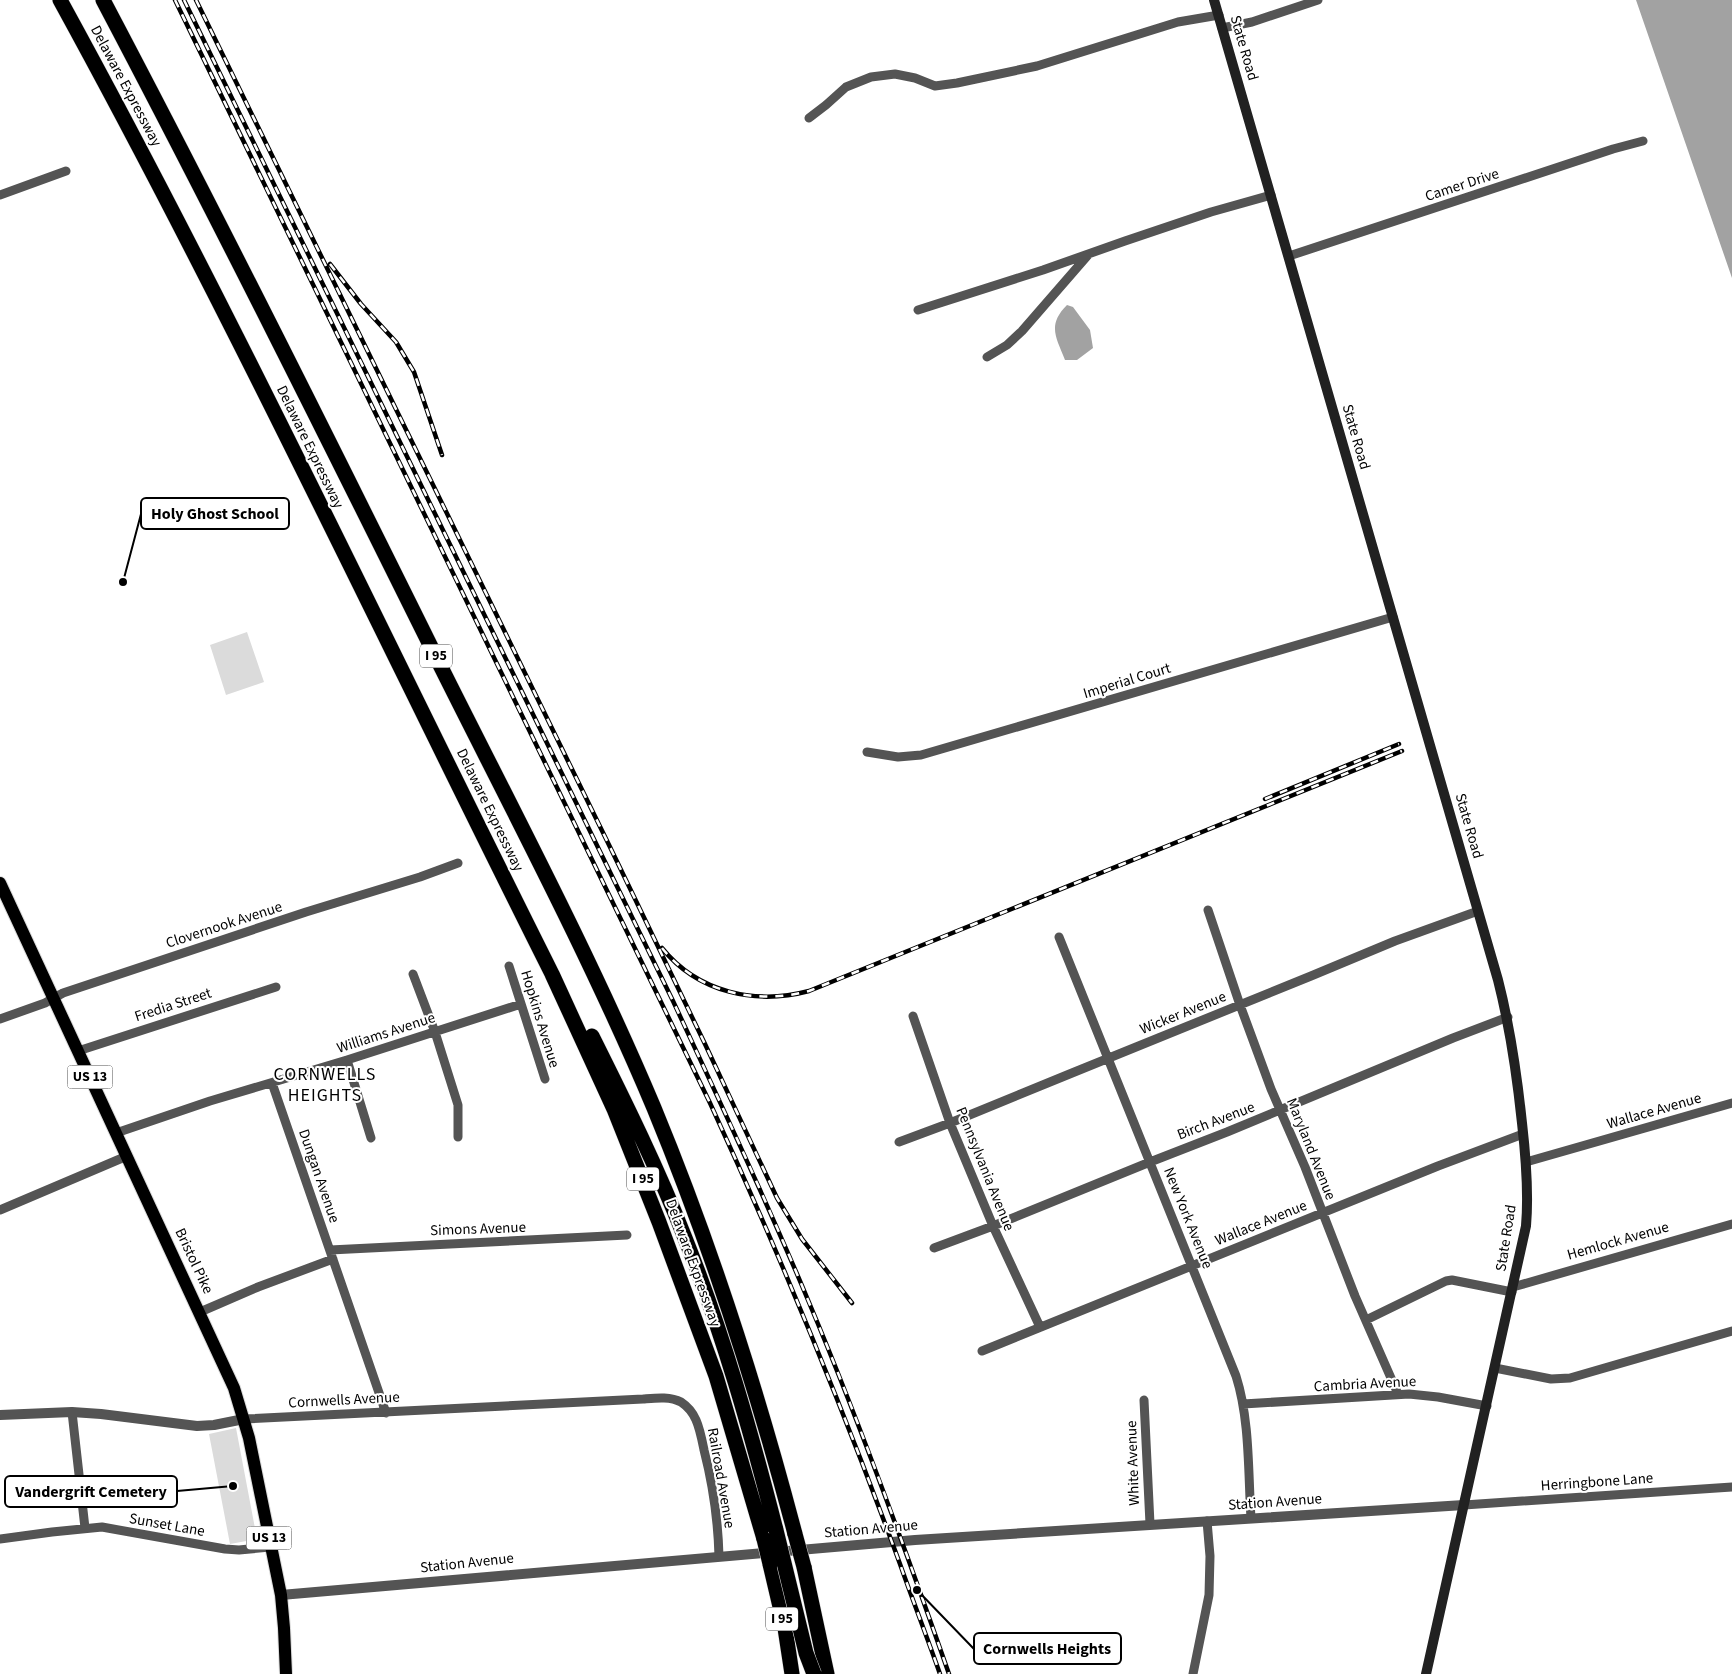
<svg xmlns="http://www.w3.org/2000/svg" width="1732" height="1674" font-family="'Source Sans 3',sans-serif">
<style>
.green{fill:#dbdbdb}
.water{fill:#a2a2a2}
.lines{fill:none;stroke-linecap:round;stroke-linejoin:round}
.primary-casing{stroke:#dbdbdb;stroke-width:14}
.motorway-casing{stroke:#dbdbdb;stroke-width:16}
.minor{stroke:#545454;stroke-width:9}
.tertiary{stroke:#545454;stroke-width:10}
.secondary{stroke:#212121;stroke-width:10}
.primary{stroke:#000;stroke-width:12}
.motorway{stroke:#000;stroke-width:15}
.rail-casing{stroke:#000;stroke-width:4.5}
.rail{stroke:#fff;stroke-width:2.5;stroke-dasharray:8;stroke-linecap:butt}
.motorway-bridge-casing{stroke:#dbdbdb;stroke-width:16;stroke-linecap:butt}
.motorway-bridge{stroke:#000;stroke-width:15}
.labels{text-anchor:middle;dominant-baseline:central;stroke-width:4;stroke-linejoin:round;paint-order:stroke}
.shield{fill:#fff;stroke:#4c4c4c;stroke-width:1}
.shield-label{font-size:14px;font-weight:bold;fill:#000}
.street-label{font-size:15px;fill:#000;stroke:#fff}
.quarter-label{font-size:18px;letter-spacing:1px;fill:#000;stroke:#fff}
.leader{fill:none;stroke:#000;stroke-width:2}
.callout-dot{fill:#000;stroke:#fff;stroke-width:2}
.callout{fill:#fff;stroke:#000;stroke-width:2}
.callout-label{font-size:16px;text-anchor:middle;font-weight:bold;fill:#000}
</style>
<rect width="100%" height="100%" fill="#fff"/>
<path class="green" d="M247,632L264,682L226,695L210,645Z
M236,1428L257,1539L230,1544L209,1434Z"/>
<path class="water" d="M1636,0H1732V278Z
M1067,305L1073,307L1090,330L1093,348L1077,360H1065C1056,337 1047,325 1067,305Z"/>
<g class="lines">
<g class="primary-casing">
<path id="primary" d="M0,883L234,1388L249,1438L281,1595L284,1628L286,1674"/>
</g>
<g class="motorway-casing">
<path id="motorway" d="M60,0C235,319 389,649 552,974L614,1109L659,1222L716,1376L764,1539
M103,0C219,220 330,443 440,665C513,811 591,958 654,1108C711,1246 757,1389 795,1534
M592,1036C625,1102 658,1169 685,1238C723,1333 751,1432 776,1530
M770,1564L785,1628L792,1674
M804,1567L827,1674"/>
</g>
<path class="minor" d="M1222,28L1252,22L1318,0
M809,118L826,105L846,87L871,77L895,74L915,78L935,86L957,83L1037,66L1178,22L1219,15
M0,195L66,171
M1289,256L1613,149L1643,141
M918,310L1043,270L1125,241L1211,212L1271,195
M987,357L1007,345L1022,331L1088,255
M867,752L898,757L921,755L1393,617
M1208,910L1240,1005L1271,1089L1305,1167L1355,1296L1398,1394
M1059,937L1236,1376C1250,1420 1248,1472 1251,1518
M509,966L545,1079
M413,974L435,1032L458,1105V1137
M913,1016L950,1123L993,1226L1040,1327
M0,1019L45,1003L63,993L306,912L420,877L458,863
M78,1051L276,987
M347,1060L371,1138
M272,1083L386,1413
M116,1133L210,1101L347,1060L521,1004
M899,1142L950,1123L1072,1073L1311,976L1395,941L1478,911
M1526,1162L1732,1103
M0,1210L127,1156
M934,1248L993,1226L1150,1162L1227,1132L1453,1038L1508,1017
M330,1250L627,1235
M1513,1287L1732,1224
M200,1312L258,1287L333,1259
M1366,1320L1446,1281L1452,1280L1512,1292
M982,1351L1438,1166L1523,1134
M1495,1368L1551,1379L1570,1378L1732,1331
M1144,1400L1150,1524
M1243,1404L1409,1394L1438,1397L1487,1406
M72,1412L85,1528
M244,1419L643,1399C655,1398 670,1396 681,1402C687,1406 693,1413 696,1420C700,1429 702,1440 704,1450C713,1485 718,1520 719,1556
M1464,1505L1732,1487
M0,1539L52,1532L102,1527L225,1549L239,1550L270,1547
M1193,1674L1209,1595L1210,1556L1207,1521"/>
<path class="tertiary" d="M0,1415L72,1412L101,1414L197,1426L214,1425L244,1419
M281,1595L915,1540L1464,1505"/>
<path class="secondary" d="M1214,0L1498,980C1510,1027 1517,1075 1522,1123C1526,1158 1529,1192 1526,1226L1426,1674"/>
<use href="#primary" class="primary"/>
<use href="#motorway" class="motorway"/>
<g class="rail-casing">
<path id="rail" d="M175,0L710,1103C780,1255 843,1408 900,1564C913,1601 927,1637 940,1674
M184,0L673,1001C719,1100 766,1199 808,1300C860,1423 905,1548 949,1674
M196,0L610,847L705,1044L777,1198L802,1239L852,1303
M330,264L361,304L396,342L414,372L442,455
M1265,799L1399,744
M662,948C698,993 756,1005 809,991L1402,751"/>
</g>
<use href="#rail" class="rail"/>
<g class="motorway-bridge-casing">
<path id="motorway-bridge" d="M776,1530L806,1653L814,1674
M795,1534L804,1567
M764,1539L770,1564"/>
</g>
<use href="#motorway-bridge" class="motorway-bridge"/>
</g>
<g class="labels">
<g class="shield">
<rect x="420" y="644.5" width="32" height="23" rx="4"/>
<rect x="67.5" y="1065.5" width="45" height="23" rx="4"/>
<rect x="627" y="1167.5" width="32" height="23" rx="4"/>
<rect x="246.5" y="1526.5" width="45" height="23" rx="4"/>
<rect x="766" y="1607.5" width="32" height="23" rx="4"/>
</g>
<g class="shield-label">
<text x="436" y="656">I 95</text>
<text x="90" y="1077">US 13</text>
<text x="643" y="1179">I 95</text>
<text x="269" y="1538">US 13</text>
<text x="782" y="1619">I 95</text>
</g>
<g class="street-label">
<text transform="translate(1244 48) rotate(74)">State Road</text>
<text transform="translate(126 86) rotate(62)">Delaware Expressway</text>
<text transform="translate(1462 185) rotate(-18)">Camer Drive</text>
<text transform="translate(1356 437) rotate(74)">State Road</text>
<text transform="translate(310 447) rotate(64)">Delaware Expressway</text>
<text transform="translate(1127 681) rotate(-17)">Imperial Court</text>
<text transform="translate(490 810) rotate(64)">Delaware Expressway</text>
<text transform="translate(1469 826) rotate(74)">State Road</text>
<text transform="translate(224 925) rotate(-18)">Clovernook Avenue</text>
<text transform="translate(173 1005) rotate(-18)">Fredia Street</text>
<text transform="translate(1183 1013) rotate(-22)">Wicker Avenue</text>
<text transform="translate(540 1019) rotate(73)">Hopkins Avenue</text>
<text transform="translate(386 1033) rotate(-18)">Williams Avenue</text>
<text transform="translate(1654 1111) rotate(-16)">Wallace Avenue</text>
<text transform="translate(1216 1121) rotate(-21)">Birch Avenue</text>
<text transform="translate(1311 1149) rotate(68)">Maryland Avenue</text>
<text transform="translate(985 1169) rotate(68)">Pennsylvania Avenue</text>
<text transform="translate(319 1176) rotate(71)">Dungan Avenue</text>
<text transform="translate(1188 1218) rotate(68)">New York Avenue</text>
<text transform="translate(1261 1223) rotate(-22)">Wallace Avenue</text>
<text transform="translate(478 1229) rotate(-2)">Simons Avenue</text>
<text transform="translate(1506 1238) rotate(-81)">State Road</text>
<text transform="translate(1618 1241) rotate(-16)">Hemlock Avenue</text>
<text transform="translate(194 1261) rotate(65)">Bristol Pike</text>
<text transform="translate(693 1263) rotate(70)">Delaware Expressway</text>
<text transform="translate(1365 1384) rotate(-3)">Cambria Avenue</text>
<text transform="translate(344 1400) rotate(-3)">Cornwells Avenue</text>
<text transform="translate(1133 1463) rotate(-92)">White Avenue</text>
<text transform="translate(721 1478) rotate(80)">Railroad Avenue</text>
<text transform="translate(1597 1482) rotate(-4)">Herringbone Lane</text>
<text transform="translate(1275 1502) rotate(-4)">Station Avenue</text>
<text transform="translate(167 1525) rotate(10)">Sunset Lane</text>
<text transform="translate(871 1529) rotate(-5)">Station Avenue</text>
<text transform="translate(467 1563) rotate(-6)">Station Avenue</text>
</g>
<g class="quarter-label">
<text x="325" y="1074">CORNWELLS<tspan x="325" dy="21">HEIGHTS</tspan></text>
</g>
</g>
<path class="leader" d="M123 582L141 514M233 1486L177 1491M917 1590L974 1649"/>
<g class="callout-dot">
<circle cx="123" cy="582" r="5"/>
<circle cx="233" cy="1486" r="5"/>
<circle cx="917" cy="1590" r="5"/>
</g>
<g class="callout">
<rect x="141" y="498" width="148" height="31" rx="5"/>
<rect x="5" y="1476" width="172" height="31" rx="5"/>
<rect x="974" y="1633" width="147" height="31" rx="5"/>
</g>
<g class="callout-label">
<text x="215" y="519">Holy Ghost School</text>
<text x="91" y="1497">Vandergrift Cemetery</text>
<text x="1047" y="1654">Cornwells Heights</text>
</g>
</svg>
